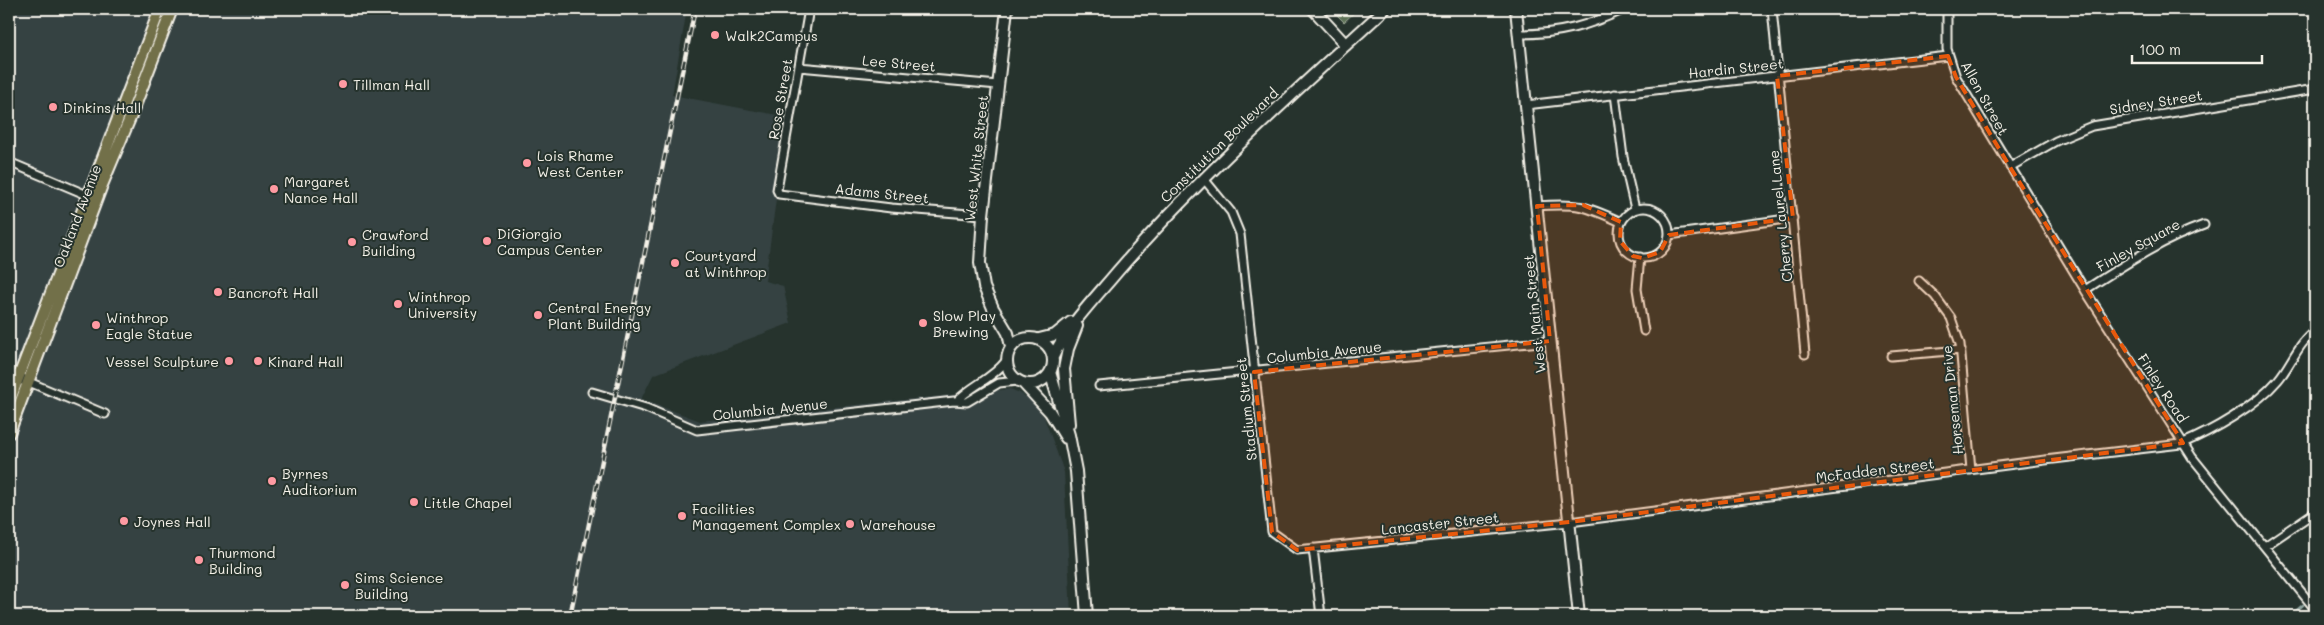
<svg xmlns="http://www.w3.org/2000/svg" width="2324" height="625" font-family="Mali,sans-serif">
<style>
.built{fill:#364343}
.green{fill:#5d7357;stroke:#a8b2a0}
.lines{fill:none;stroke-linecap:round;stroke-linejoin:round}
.stream{stroke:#8fa49f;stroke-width:2.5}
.street-casing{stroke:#f4f1e8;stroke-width:11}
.secondary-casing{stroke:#f4f1e8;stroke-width:14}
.primary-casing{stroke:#f4f1e8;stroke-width:14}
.street{stroke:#26332d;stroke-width:7}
.secondary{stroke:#26332d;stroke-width:10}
.primary{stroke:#726f4a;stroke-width:10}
.rail-casing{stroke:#f4f1e8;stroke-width:4.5}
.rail{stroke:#26332d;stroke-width:2.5;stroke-dasharray:8;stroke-linecap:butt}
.marked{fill:#e8590c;fill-opacity:0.2;stroke:#e8590c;stroke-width:4;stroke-dasharray:10 6;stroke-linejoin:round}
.poi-dot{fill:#ff9aa2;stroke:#26332d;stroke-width:2}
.labels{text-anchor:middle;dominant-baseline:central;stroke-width:4;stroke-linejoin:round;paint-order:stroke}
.poi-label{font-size:14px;fill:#f4f1e8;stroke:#26332d;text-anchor:start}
.street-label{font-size:14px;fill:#f4f1e8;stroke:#26332d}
</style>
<rect width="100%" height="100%" fill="#26332d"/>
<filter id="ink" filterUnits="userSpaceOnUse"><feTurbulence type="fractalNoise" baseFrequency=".02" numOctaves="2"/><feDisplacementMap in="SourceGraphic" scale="10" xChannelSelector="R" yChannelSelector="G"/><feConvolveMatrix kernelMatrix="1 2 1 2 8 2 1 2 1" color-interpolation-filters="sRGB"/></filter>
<g filter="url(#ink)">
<path class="built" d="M9,9H687L672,95L787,117L765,281L783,286L791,323L653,375L641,399L700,421L1010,389L1020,393L1033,402L1044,417L1064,472L1071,616H9Z"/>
<path class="green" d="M1331,9H1358L1344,22Z"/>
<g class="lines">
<path class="stream" d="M2290,616L2303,605"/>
<g class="street-casing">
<path id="street" d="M809,9L777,190L779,194L891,208L983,215
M1772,9L1805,354
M1947,9V49L1956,77L2085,290L2192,457L2315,609
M1519,34C1561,34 1587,26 1625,9
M799,67L998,85
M1615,94L1623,157L1635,209
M1526,105L1948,56
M9,162L92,197
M2010,167L2056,141L2092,126L2315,89
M1204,179L1231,212L1240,234L1272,532L1297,550L1570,522L2045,460L2181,444C2212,431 2256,406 2278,380C2291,365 2298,343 2315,331
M1537,206C1578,203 1584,205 1621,222
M1619 233a25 25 0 1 1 50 0a25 25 0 1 1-50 0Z
M1669,235L1793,218
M1640,257L1637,289L1644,331
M1919,281L1935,296L1951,318L1960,344L1971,470
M2085,290C2124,265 2161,240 2204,225
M1891,356L1961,350
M29,382L105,414
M1099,386L1550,341
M592,392L646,408L697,430L954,401L967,402L999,383L1017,381
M957,401C972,385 991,380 1006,361
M2265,546L2315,512
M1313,548L1321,616"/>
</g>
<g class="secondary-casing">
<path id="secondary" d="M1007,9L983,215L980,263L984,287L993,308L1008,333L1011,347
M1313,9L1346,45
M1516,9L1579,616
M1007 361a23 23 0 1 1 46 0a23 23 0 1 1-46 0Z
M1039,339L1055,335L1071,322
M1053,357C1065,329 1097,296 1117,272C1199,177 1293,94 1385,9
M1050,372L1069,435L1076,471L1087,616
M9,374L26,381
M1024,384L1050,412L1066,438
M1069,424L1064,369L1068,349L1077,326"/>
</g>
<g class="primary-casing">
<path id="primary" d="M9,402L160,9
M9,433L102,185L133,111L172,9"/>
</g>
<use href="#street" class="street"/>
<use href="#secondary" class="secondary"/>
<use href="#primary" class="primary"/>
<g class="rail-casing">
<path id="rail" d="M570,616L695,9"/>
</g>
<use href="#rail" class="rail"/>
</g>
</g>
<path class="marked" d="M1948,56L1956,77L2010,167L2183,443L1570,522L1297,550L1272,532L1254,372L1550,341L1537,206L1583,205L1621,222L1620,241L1633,256L1642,258L1660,252L1669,235L1793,218L1777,76Z"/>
<g class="poi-dot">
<circle cx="715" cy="35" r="5"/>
<circle cx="343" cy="84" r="5"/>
<circle cx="53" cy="107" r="5"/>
<circle cx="527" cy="163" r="5"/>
<circle cx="274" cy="189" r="5"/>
<circle cx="487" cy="241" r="5"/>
<circle cx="352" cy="242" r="5"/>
<circle cx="675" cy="263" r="5"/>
<circle cx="218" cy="292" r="5"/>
<circle cx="398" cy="304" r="5"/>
<circle cx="538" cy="315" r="5"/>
<circle cx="923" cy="323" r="5"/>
<circle cx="96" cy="325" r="5"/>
<circle cx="229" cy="361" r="5"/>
<circle cx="258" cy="361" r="5"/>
<circle cx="272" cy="481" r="5"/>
<circle cx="414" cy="502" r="5"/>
<circle cx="682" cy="516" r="5"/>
<circle cx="124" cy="521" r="5"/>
<circle cx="850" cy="524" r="5"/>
<circle cx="199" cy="560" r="5"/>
<circle cx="345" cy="585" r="5"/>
</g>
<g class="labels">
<g class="poi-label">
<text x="725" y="35">Walk2Campus</text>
<text x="353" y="84">Tillman Hall</text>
<text x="63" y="107">Dinkins Hall</text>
<text x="537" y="155">Lois Rhame<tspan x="537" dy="16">West Center</tspan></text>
<text x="284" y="181">Margaret<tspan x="284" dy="16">Nance Hall</tspan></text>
<text x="497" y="233">DiGiorgio<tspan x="497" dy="16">Campus Center</tspan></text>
<text x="362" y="234">Crawford<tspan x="362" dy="16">Building</tspan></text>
<text x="685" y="255">Courtyard<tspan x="685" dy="16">at Winthrop</tspan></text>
<text x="228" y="292">Bancroft Hall</text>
<text x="408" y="296">Winthrop<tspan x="408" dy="16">University</tspan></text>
<text x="548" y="307">Central Energy<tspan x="548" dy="16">Plant Building</tspan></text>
<text x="933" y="315">Slow Play<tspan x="933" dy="16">Brewing</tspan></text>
<text x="106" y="317">Winthrop<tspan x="106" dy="16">Eagle Statue</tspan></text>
<text x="219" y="361" text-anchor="end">Vessel Sculpture</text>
<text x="268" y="361">Kinard Hall</text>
<text x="282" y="473">Byrnes<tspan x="282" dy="16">Auditorium</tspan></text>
<text x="424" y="502">Little Chapel</text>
<text x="692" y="508">Facilities<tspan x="692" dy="16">Management Complex</tspan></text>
<text x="134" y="521">Joynes Hall</text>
<text x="860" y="524">Warehouse</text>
<text x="209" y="552">Thurmond<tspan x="209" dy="16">Building</tspan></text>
<text x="355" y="577">Sims Science<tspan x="355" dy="16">Building</tspan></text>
</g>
<g class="street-label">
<text transform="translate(899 63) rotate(5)">Lee Street</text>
<text transform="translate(1736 68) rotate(-6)">Hardin Street</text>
<text transform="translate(1985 98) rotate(61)">Allen Street</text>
<text transform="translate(780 99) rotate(-80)">Rose Street</text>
<text transform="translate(2156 102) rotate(-9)">Sidney Street</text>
<text transform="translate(1219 145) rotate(-44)">Constitution Boulevard</text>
<text transform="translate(976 158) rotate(-84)">West White Street</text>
<text transform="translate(882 193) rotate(6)">Adams Street</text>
<text transform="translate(77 216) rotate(-69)">Oakland Avenue</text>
<text transform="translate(1780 216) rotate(-96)">Cherry Laurel Lane</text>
<text transform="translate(2138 245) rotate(-29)">Finley Square</text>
<text transform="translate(1534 314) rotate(-96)">West Main Street</text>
<text transform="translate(1324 352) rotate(-6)">Columbia Avenue</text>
<text transform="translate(2163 388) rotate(57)">Finley Road</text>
<text transform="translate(1952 400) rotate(-96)">Horseman Drive</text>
<text transform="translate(770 409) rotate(-6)">Columbia Avenue</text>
<text transform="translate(1246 409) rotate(-96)">Stadium Street</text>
<text transform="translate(1875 470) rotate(-7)">McFadden Street</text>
<text transform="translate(1440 523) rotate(-6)">Lancaster Street</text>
</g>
</g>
<rect width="2324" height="625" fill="none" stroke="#26332d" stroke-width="30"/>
<rect x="15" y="15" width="2294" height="595" fill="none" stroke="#f4f1e8" stroke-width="2" filter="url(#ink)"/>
<path d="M2132 55v8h130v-8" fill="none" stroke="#f4f1e8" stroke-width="2.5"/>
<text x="2139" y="55" font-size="15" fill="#f4f1e8" stroke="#26332d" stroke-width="4" paint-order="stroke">100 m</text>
</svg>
